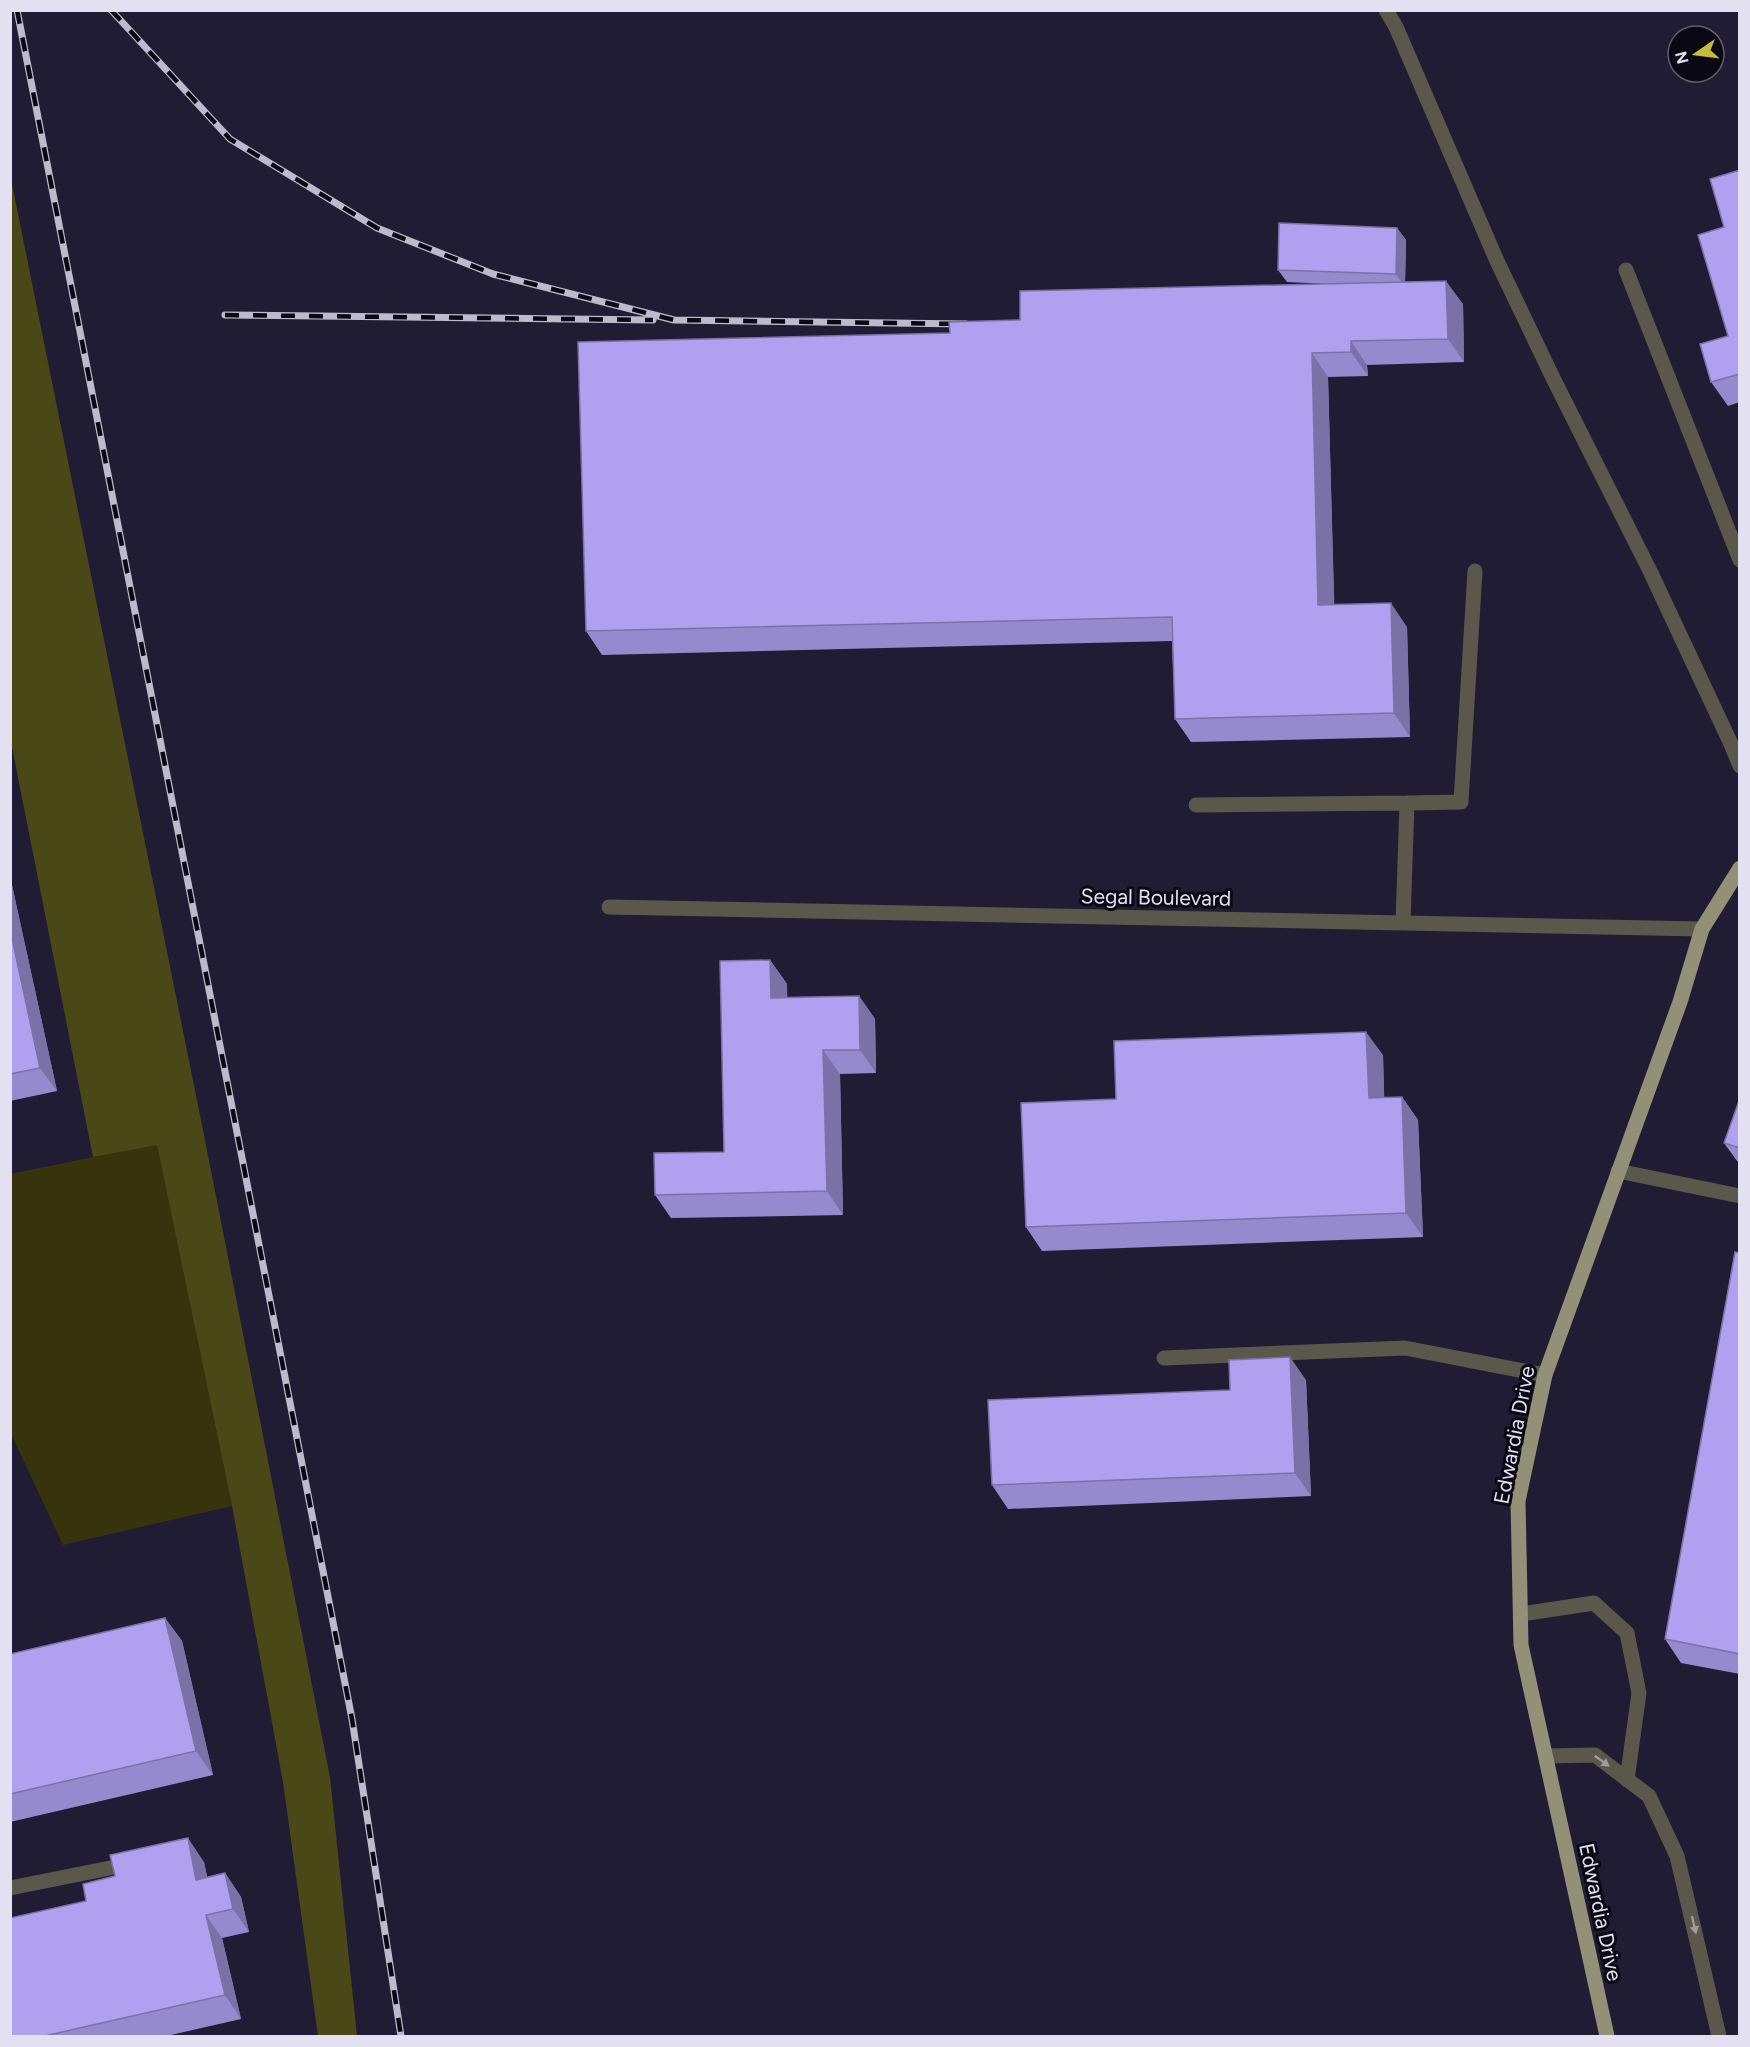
<svg xmlns="http://www.w3.org/2000/svg" width="1750" height="2047" font-family="Figtree,sans-serif">
<style>
.green{fill:#36330d}
.forest{fill:#4b4818}
.lines{fill:none;stroke-linecap:round;stroke-linejoin:round}
.minor{stroke:#59584b;stroke-width:15}
.major{stroke:#929076;stroke-width:15}
.rail-casing{stroke:#bcbacc;stroke-width:7}
.rail{stroke:#0a0812;stroke-width:4.5;stroke-dasharray:14;stroke-linecap:butt}
.wall{fill:#968ace}
.shaded-wall{fill:#7a71a7}
.building{fill:#afa1ef;stroke:#7a71a7;stroke-width:1.5}
.oneway{fill:#9e9c9e}
.labels{text-anchor:middle;dominant-baseline:central;stroke-width:6;stroke-linejoin:round;paint-order:stroke}
.street-label{font-size:21px;fill:#e2e0f1;stroke:#0a0812}
</style>
<rect width="100%" height="100%" fill="#201c33"/>
<path class="green" d="M157,1144L232,1506L63,1545L11,1434L10,1174Z"/>
<path class="forest" d="M10,174L204,1135L330,1777L357,2036H318L283,1782L232,1506L157,1145L93,1157L11,742Z"/>
<g class="lines">
<path class="minor" d="M1386,10L1396,27L1497,261L1553,378L1651,573L1731,744L1740,766
M1626,270L1740,560
M1196,805L1407,803
M609,907L1702,929
M1403,923L1407,803L1461,802L1475,571
M1618,1171L1740,1196
M1164,1358L1405,1348L1545,1375
M1521,1614L1594,1603L1627,1633L1639,1693L1627,1780
M1546,1756L1595,1755L1649,1796L1677,1856L1719,2036
M10,1888L110,1868"/>
<path class="major" d="M1607,2036L1521,1645L1518,1501L1545,1375L1680,1002L1702,929L1740,868"/>
<g class="rail-casing">
<path id="rail" d="M17,10L352,1719L401,2036
M111,10L230,139L377,228L493,274L674,320L966,324
M225,315L653,320"/>
</g>
<use href="#rail" class="rail"/>
</g>
<path class="wall" d="M1740,170V402L1728,406L1711,382L1728,336L1724,227Z
M1397,228L1406,240L1405,282L1463,304L1464,362L1367,365L1368,376L1328,377L1334,604L1407,627L1410,737L1191,742L1175,719L1172,641L602,655L586,631L950,333L1020,320L1329,284L1287,282L1278,270Z
M10,876L57,1091L10,1101Z
M770,960L787,984V997L859,996L875,1019L876,1073L840,1074L843,1215L671,1218L655,1195L724,1152Z
M1383,1055L1384,1097H1402L1418,1120L1423,1237L1042,1251L1026,1227L1116,1099Z
M1740,1098V1162L1737,1161L1724,1143Z
M1740,1253V1674L1681,1663L1665,1639Z
M1306,1380L1311,1496L1008,1509L992,1485L1230,1390Z
M165,1618L182,1641L213,1775L10,1822V1654Z
M204,1862L207,1877L225,1873L241,1897L249,1932L222,1938L241,2019L162,2037H10L86,1901Z"/>
<path class="shaded-wall" d="M1397,228L1406,240L1405,287L1396,274Z
M1446,281L1463,304L1464,362L1448,339Z
M1351,341L1367,365L1368,376L1351,352Z
M1312,353L1328,377L1335,628L1318,605Z
M1391,603L1407,627L1410,737L1394,713Z
M10,876L57,1091L40,1068L10,929Z
M770,960L787,984L788,1021L771,998Z
M859,996L875,1019L876,1073L860,1050Z
M1366,1032L1383,1055L1385,1121L1369,1098Z
M823,1050L840,1074L843,1215L827,1191Z
M1402,1097L1418,1120L1423,1237L1406,1213Z
M1290,1357L1306,1380L1311,1496L1295,1473Z
M165,1618L182,1641L213,1775L196,1751Z
M188,1838L204,1862L213,1903L196,1880Z
M225,1873L241,1897L249,1932L233,1909Z
M206,1915L222,1938L241,2019L225,1995Z"/>
<path class="building" d="M1740,170V374L1711,382L1700,344L1728,336L1698,235L1724,227L1710,179Z
M1279,223L1397,228L1396,274L1278,270Z
M1446,281L1448,339L1351,341V352L1312,353L1318,605L1391,603L1394,713L1175,719L1172,617L586,631L578,342L950,333L949,322L1020,320V291Z
M10,929L40,1068L10,1074Z
M770,960L771,998L859,996L860,1050H823L827,1191L655,1195L654,1153L724,1152L720,961Z
M1366,1032L1369,1098L1402,1097L1406,1213L1026,1227L1021,1103L1116,1099L1114,1041Z
M1740,1098V1148L1724,1143Z
M1735,1252L1740,1253V1654L1665,1639Z
M1290,1357L1295,1473L992,1485L988,1400L1230,1390L1229,1360Z
M165,1618L196,1751L10,1794V1654Z
M188,1838L196,1880L225,1873L233,1909L206,1915L225,1995L40,2037H10V1918L86,1901L83,1884L115,1876L110,1855Z"/>
<defs><path id="oneway-solid" d="M-6-.8H1V-3.2L6.5 0L1 3.2V.8H-6Z" transform="scale(1.5)"/></defs>
<g class="oneway">
<use href="#oneway-solid" transform="translate(1602 1761) rotate(36)"/>
<use href="#oneway-solid" transform="translate(1694 1925) rotate(77)"/>
</g>
<g class="labels">
<g class="street-label">
<text transform="translate(1156 897) rotate(1)">Segal Boulevard</text>
<text transform="translate(1514 1435) rotate(-79)">Edwardia Drive</text>
<text transform="translate(1601 1912) rotate(78)">Edwardia Drive</text>
</g>
</g>
<rect width="1750" height="2047" fill="none" stroke="#e2e0f1" stroke-width="24"/>
<g transform="translate(1696 54) rotate(256)"><circle r="28" fill="#0a0812" stroke="#605e6b" stroke-width="1.5"/>
<path d="M0-4.5L10 22L0 15L-10 22Z" fill="#c6bc3c"/>
<text y="-9" font-size="16" font-weight="bold" text-anchor="middle" fill="#e2e0f1">N</text>
</g>
</svg>
